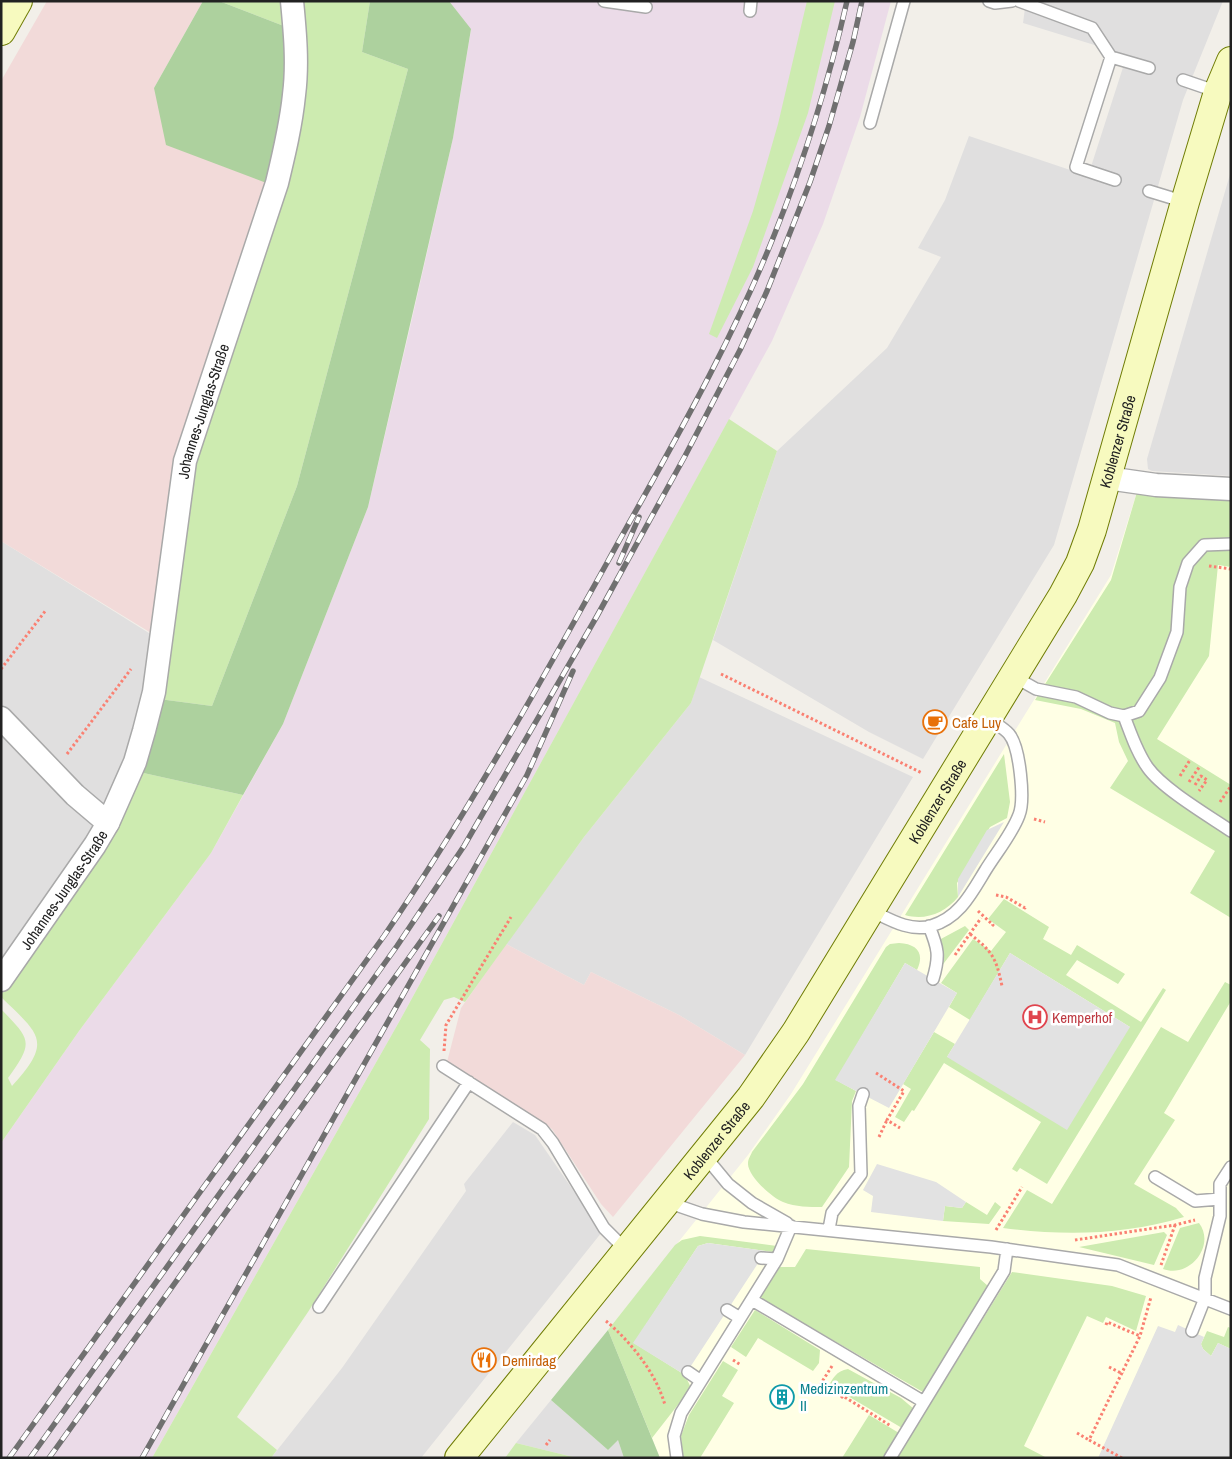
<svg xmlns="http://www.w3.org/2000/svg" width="1232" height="1459" font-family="'Archivo Narrow',sans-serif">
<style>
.residential{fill:#e0dfdf}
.commercial{fill:#f2dad9}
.industrial{fill:#ebdbe8}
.education{fill:#ffffe5}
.grass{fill:#cdebb0}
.forest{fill:#add19e}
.parking{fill:#e2e2e2}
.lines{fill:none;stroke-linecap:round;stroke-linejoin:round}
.lane-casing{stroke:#a9a9a9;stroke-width:14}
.street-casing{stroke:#a9a9a9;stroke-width:25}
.secondary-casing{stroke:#707d05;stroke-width:30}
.path{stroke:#fa8072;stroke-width:3;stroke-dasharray:2.5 2.5;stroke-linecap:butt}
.lane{stroke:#fff;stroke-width:11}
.street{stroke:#fff;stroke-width:22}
.secondary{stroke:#f7fabf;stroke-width:28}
.rail-casing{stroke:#707070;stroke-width:5.5}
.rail{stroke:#fff;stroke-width:4;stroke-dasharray:11;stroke-linecap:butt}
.labels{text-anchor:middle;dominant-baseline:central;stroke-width:5;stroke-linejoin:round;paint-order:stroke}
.street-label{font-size:15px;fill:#222;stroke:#fff}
.food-label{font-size:15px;fill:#c56008;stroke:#fff;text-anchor:start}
.health-label{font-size:15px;fill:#be3a42;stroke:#fff;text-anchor:start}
.culture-label{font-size:15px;fill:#0d838f;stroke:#fff;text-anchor:start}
</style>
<rect width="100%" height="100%" fill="#f2efe9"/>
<path class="residential" d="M1026,1H1223L1183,100L1054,545L923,759L869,732L713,640L777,451L887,348L941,257L918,248L945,200L969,136L1088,176L1127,55L1023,23Z
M1231,171V476L1152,471L1148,469L1147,459Z
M1,541L165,643L89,873L1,995Z
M699,677L913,777L745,1055L679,1015L591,972L584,985L506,944L584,837L691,703Z
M513,1122L535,1135L602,1232L421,1458H271L342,1368L466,1191L464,1184Z
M551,1400L608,1450L618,1439L624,1458H577L516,1443Z"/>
<path class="commercial" d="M47,1H203L154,88L269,184L156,636L1,541V81Z
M506,944L584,985L591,972L679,1015L745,1055L613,1217L601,1204L552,1129L447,1062L461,1008Z"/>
<path class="industrial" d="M449,1H891L860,117L823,224L772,341L399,1022L152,1458H1V1143L79,1031L211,853L283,724L368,507L409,332L453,138L471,30Z"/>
<path class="education" d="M1137,492L1231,499V1458H660L608,1330L748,1155L791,1094L1111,575Z"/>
<path class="grass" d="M219,1H286L289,28Z
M301,1H370L362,52L408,69L297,486L212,706L159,699L189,482L287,178Z
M807,1H835L808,113L753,267L717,338L709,334L753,211L778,124Z
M729,419L777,451L691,703L584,837L465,1002L454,997L444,1000L420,1040L430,1049L429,1119L308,1312L237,1417L277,1450L271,1458H152L399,1022Z
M1137,492L1231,499V567L1218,565L1209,656L1157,739L1231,785V918L1190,893L1215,851L1110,788L1128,761L1119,742L1115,723L1081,709L1035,700L1111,580Z
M1004,754L1010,802L1007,818L990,827L957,883L958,897C945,913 925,921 905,915Z
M139,772L243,795L211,853L79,1031L1,1143V1009C31,1040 34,1042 8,1078L12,1086C53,1041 40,1035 1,997V995L89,873Z
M1004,899L1049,927L1043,939L1071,955L1077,945L1125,974L1118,984L1077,960L1066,975L1141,1022L1163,988L1166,990L1047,1184L1020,1168L1017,1172L1012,1169L1041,1122L944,1063L914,1111L912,1110L904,1122L895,1117L911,1089L903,1084L934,1032L955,1044L947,1057L1130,1027L1010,953L970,1020L949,1007L957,993L941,983L973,939L991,951L1006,932L988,919Z
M965,926L969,930L938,971L942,963L939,940Z
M899,943C917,944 925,953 917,970L905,963L836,1080L856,1091L852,1101L849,1167L822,1207C809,1207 796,1207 783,1202C772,1198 747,1175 748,1163C748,1159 751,1155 752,1152L803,1084L886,947L890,944Z
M1225,982L1231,985V1001L1164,1113L1175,1120L1134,1184L1176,1208L1184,1217C1123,1235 1066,1236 1003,1228L1027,1190L1052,1204L1161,1027L1188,1042Z
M966,1202L987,1215L995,1202L1001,1207L989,1224L943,1221L945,1206L962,1208Z
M1199,1223C1216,1245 1190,1279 1163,1269L1180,1228Z
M1164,1232L1167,1235L1154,1265L1079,1247Z
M700,1236L777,1246L773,1252L708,1243L698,1246L634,1343L685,1375L691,1388L652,1438L608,1330L675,1245L682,1240Z
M806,1249L980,1267V1279L988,1286L923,1392L760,1298L780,1267H795Z
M1012,1272L1112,1286L1146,1296L1136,1331L1106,1317L1103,1323L1087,1316L1024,1446L1047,1458H897Z
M755,1310L820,1350L819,1363L813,1371L758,1338L746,1357L731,1347Z
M1228,1327L1231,1328V1349L1218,1343L1211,1356L1203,1349L1201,1344L1207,1331L1224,1337Z
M723,1361L738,1370L722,1396L734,1403L700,1458H683L681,1436L689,1415Z
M848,1369L901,1398L914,1409L902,1428L841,1392L838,1396L827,1389C833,1378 836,1371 848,1369Z
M869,1415L899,1433L883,1458H842Z
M516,1443L577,1458H505Z"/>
<path class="forest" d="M203,1H219L289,28L288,91L269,184L166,145L154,88Z
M370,1H449L471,29L453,138L368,507L283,724L243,795L139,772L159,699L212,706L297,486L408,69L362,52Z
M608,1330L660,1458H624L618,1440L608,1450L551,1400Z"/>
<path class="parking" d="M1004,822L958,897V879L987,830Z
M1010,953L1130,1027L1067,1130L947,1057Z
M905,963L957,993L889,1108L835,1080Z
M877,1164L936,1182L966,1202L962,1208L945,1206L943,1221L871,1212L873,1196L863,1190Z
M708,1243L766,1251L685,1375L633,1343L698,1246Z
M1178,1325L1204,1337L1201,1344L1203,1349L1211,1356L1218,1343L1231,1349V1458H1098L1158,1326L1175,1332Z"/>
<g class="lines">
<g class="lane-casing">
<path id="lane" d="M604,1L646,7
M989,1L995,3L1012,1
M1019,1L1092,28L1111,57L1149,68
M750,11L751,1
M1111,57L1076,167L1115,180
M1183,80L1218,92
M870,123L904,1
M1149,191L1185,202
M1013,676L1036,689L1076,697L1110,713L1124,716L1139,711L1160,678L1177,632L1180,587L1188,563L1204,545L1231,544
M1124,716C1131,734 1137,753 1148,768C1163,789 1209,816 1231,831
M870,910C889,919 909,932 931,926C959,918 971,894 985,871C996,853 1012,834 1019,815C1025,800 1020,747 1009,734C1004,728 994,723 988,718
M929,926C938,948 940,956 933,979
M443,1066L542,1129L553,1143L604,1228L627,1251
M704,1155L728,1184L752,1203L787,1223
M1155,1177L1195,1201L1220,1199
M667,1202L702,1214L744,1222L991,1247L1118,1265L1231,1309
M829,1229L832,1213L861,1174L859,1106L863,1094
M761,1258L777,1259L791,1226
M752,1300L924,1402
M319,1307L469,1082
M727,1310L740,1318
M1192,1331L1205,1298V1278L1220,1216V1184L1231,1167
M688,1372L701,1381
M677,1458L674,1436L681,1413L777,1259
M890,1458L1004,1271L1007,1249"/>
</g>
<g class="street-casing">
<g id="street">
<path d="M1107,478L1156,485L1231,489"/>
<path d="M1,718L75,795L108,823"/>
<path id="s1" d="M1,980L95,845L108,823L135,762L144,731L154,692L185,461L277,183C284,154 291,125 294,95C298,64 295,32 292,1"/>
</g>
</g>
<g class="secondary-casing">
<g id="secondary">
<path d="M1,31L18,1"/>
<path id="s2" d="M459,1458L751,1097L796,1032L1063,595L1080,563L1092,530L1185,202L1218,92L1231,61"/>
</g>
</g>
<path class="path" d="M1209,566L1231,569
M1,669L46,610
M721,674L922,773
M67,754L131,669
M1180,776L1190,760
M1189,782L1200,766
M1195,785L1201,776L1207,780L1199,791
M1220,802L1231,786
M1034,819L1045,822
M996,895L1006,897L1025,908L1026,906
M978,911L993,925L992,926
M970,934C993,952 996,958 1002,986
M955,955L981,918
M444,1051L446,1025L511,917
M876,1073L904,1091L887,1120L900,1128
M879,1137L887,1120
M996,1230L1022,1187
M1075,1240L1175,1225L1195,1220
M1161,1265L1175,1225
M606,1321C631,1342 656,1373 665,1405
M1106,1325L1107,1322L1140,1336
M733,1360L741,1365
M1109,1367L1123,1374
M820,1385L832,1366
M841,1398L843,1396L891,1426
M1077,1433L1089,1440
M546,1445L550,1440
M1122,1458L1089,1440L1140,1336L1151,1297"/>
<use href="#lane" class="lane"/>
<use href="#street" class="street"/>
<use href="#secondary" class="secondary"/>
<g class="rail-casing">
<path id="rail" d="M619,563L639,517
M9,1458L384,936C466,816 537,689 608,561C667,454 730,347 775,233C805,158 829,80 847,1
M30,1458L397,946L464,846L597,616L685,456L740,350L767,291L810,182L829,126L853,42L862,1
M49,1458L439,916
M142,1458L527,775L573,671"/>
</g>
<use href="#rail" class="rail"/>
</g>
<defs>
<g id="cafe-ring" transform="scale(1.25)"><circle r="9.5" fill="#fff" stroke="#e8710a" stroke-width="1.5"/><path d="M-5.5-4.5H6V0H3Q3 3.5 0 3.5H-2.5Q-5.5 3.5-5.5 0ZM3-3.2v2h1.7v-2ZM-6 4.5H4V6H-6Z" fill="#e8710a"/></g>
<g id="hospital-ring" transform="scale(1.25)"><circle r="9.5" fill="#fff" stroke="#e0444e" stroke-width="1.5"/><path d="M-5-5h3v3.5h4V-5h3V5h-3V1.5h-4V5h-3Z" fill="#e0444e"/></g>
<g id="restaurant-ring" transform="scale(1.25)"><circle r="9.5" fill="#fff" stroke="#e8710a" stroke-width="1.5"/><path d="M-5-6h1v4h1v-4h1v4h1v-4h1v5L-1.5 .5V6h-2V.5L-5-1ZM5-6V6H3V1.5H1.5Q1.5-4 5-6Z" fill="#e8710a"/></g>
<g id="building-ring" transform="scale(1.25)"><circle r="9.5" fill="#fff" stroke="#0f9aa8" stroke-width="1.5"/><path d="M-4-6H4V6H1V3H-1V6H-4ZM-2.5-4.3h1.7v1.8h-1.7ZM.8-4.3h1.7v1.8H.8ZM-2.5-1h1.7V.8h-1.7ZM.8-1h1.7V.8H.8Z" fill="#0f9aa8"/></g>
</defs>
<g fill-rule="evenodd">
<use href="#cafe-ring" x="935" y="722"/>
<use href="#hospital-ring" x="1035" y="1017"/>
<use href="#restaurant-ring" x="484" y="1360"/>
<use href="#building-ring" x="782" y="1397"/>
</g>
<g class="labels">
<g class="street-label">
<text stroke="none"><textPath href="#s1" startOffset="615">Johannes-Junglas-Straße</textPath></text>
<text stroke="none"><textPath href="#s2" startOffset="1219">Koblenzer Straße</textPath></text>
<text stroke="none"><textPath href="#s2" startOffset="814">Koblenzer Straße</textPath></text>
<text stroke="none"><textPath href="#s1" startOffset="110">Johannes-Junglas-Straße</textPath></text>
<text stroke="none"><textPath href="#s2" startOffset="409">Koblenzer Straße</textPath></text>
</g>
<g class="food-label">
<text x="952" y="722">Cafe Luy</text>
<text x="502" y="1360">Demirdag</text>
</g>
<g class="health-label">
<text x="1052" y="1017">Kemperhof</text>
</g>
<g class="culture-label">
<text x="800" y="1388">Medizinzentrum<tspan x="800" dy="17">II</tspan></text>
</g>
</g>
<rect width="1232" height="1459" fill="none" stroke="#222222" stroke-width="5"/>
</svg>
